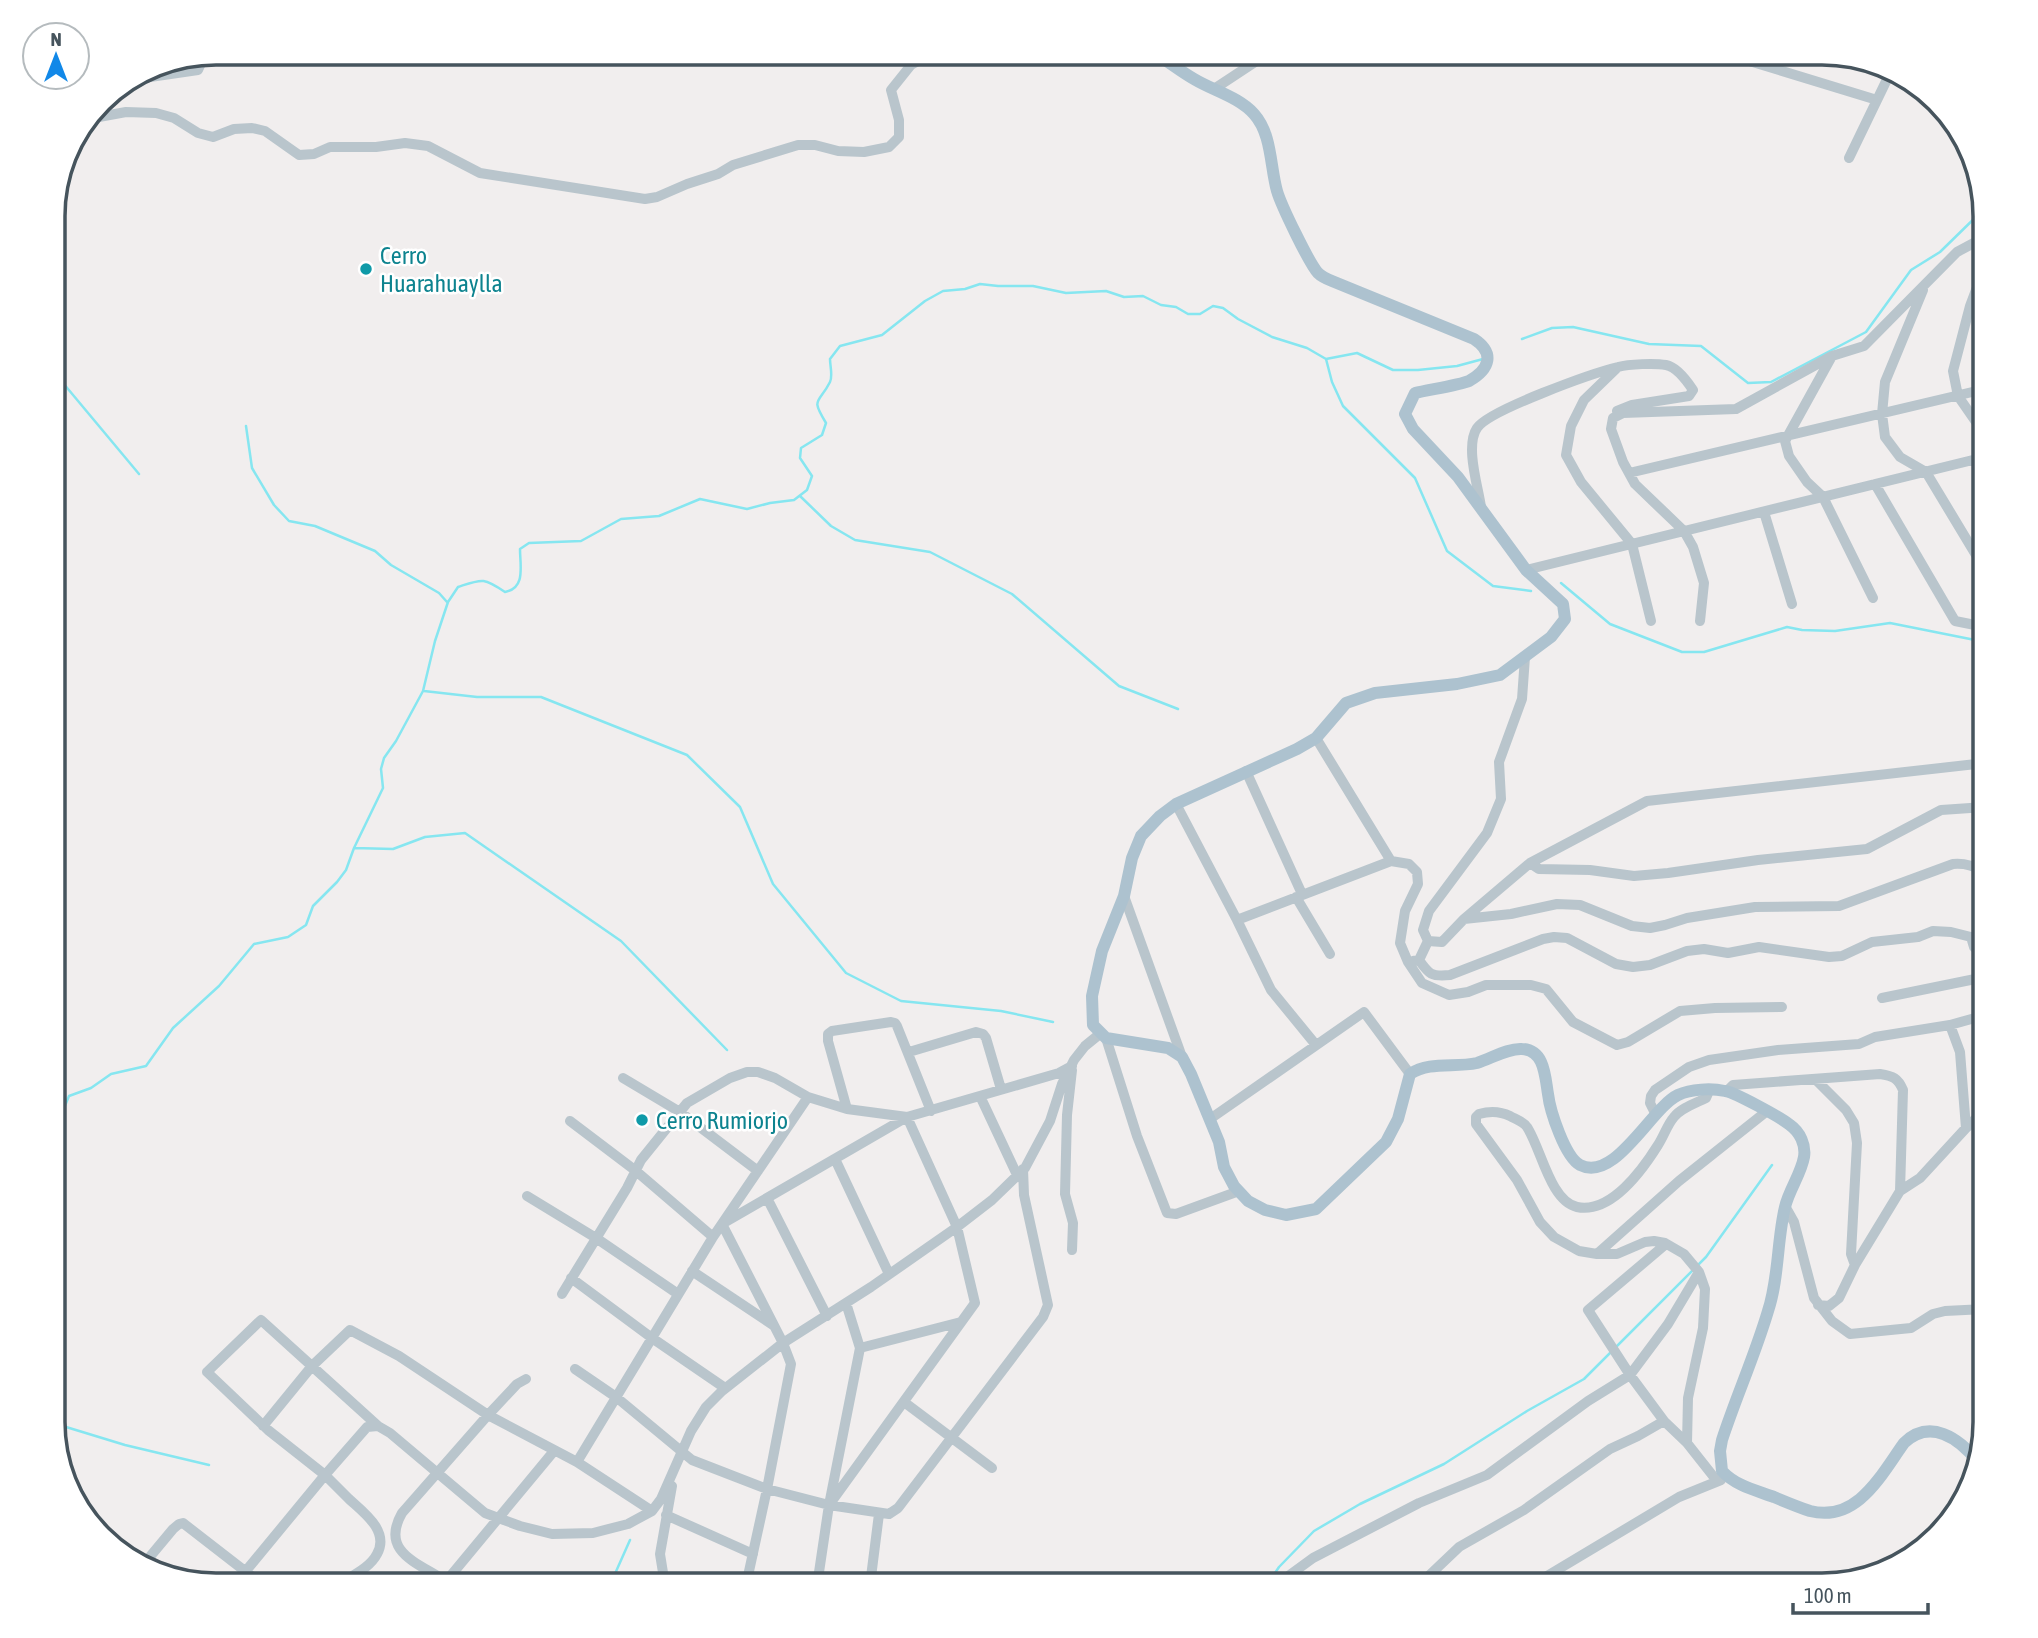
<svg xmlns="http://www.w3.org/2000/svg" width="2038" height="1638" font-family="'Asap Condensed',sans-serif">
<style>
.lines{fill:none;stroke-linecap:round;stroke-linejoin:round}
.stream{stroke:#86e6f0;stroke-width:2.5}
.minor{stroke:#b9c5cc;stroke-width:10}
.major{stroke:#adc2cf;stroke-width:12}
.culture-dot{fill:#0f9aa8;stroke:#fff;stroke-width:2.5}
.labels{text-anchor:middle;dominant-baseline:central;stroke-width:5;stroke-linejoin:round;paint-order:stroke}
.culture-label{font-size:24px;fill:#0d838f;stroke:#fff;text-anchor:start}
.rim{fill:none;stroke:#46545d;stroke-width:3.5}
</style>
<rect width="100%" height="100%" fill="#f1eeee"/>
<g class="lines">
<path class="stream" d="M1522,339L1552,328L1573,327L1649,344L1701,346L1748,383L1771,382L1866,332L1911,270L1940,252L1984,209
M1326,359L1332,382L1343,406L1415,478L1447,551L1493,586L1531,591
M53,371L139,474
M246,426L252,468L274,505L289,521L315,526L375,551L391,565L439,593L447,602
M800,496L831,526L855,540L930,552L1012,594L1119,686L1178,709
M1561,583L1610,624L1682,652H1704L1787,627L1802,630L1835,631L1890,623L1985,642
M424,691L477,697H541L687,755L740,807L773,884L846,973L901,1001L1001,1011L1053,1022
M354,848L393,849L425,837L465,833L621,941L727,1050
M53,1130H55L69,1096L91,1088L111,1074L146,1066L173,1028L219,986L254,944L288,937L306,925L313,906L337,882L346,870L354,848L383,788L381,769L384,758L396,741L423,691L435,641L448,602L458,587C482,579 483,577 505,592C526,588 520,566 520,549L529,543L581,541L621,519L659,516L700,499L747,509L770,503L794,500L807,490L812,476L800,458L801,448L822,435L826,423C810,397 819,404 830,382C833,376 830,366 830,359L840,346L882,335L925,301L943,291L965,289L980,284L998,286H1033L1066,293L1106,291L1124,297L1143,296L1161,305L1176,307L1188,314H1200L1213,306L1223,308L1238,319L1272,337L1307,348L1326,359L1357,353L1393,370H1418L1457,366L1483,359
M53,1423L125,1445L209,1465
M903,1574L912,1585
M610,1585L630,1540
M1267,1585L1279,1567L1314,1531L1360,1504L1444,1464L1527,1411L1584,1379L1706,1257L1772,1165"/>
<path class="minor" d="M1723,53L1877,100
M123,84L150,77L198,70L203,59L201,55
M1214,89L1261,58L1259,54L1228,53
M88,119L126,112L156,113L174,118L198,133L213,137L234,129L252,128L265,131L299,155L314,154L330,147H376L405,143L428,146L480,173L645,199L657,197L687,184L718,174L733,165L798,145H815L838,151L864,152L889,147L899,137V120L891,90L911,65L932,53
M1849,158L1892,69
M1923,290L1885,382L1882,414L1885,437L1900,457L1926,472L1985,570
M1832,356L1785,441L1789,456L1807,482L1823,497L1873,598
M1616,369L1584,400L1571,426L1566,455L1581,482L1632,544L1651,621
M1985,435L1958,396L1953,371L1970,306L1985,266
M1975,460L1985,476
M1629,473L1985,389
M1875,484L1955,621L1985,627
M1481,507C1478,486 1465,446 1477,428C1489,410 1593,373 1618,367C1629,364 1655,363 1666,365C1677,367 1687,381 1693,390L1689,396L1632,405L1617,411
M1764,512L1792,604
M1526,570L1985,457
M1700,621L1704,583L1693,547L1684,531L1635,484L1623,462L1611,429L1613,418L1623,413L1736,409L1832,356L1864,346L1957,252L1985,237
M1316,738L1391,861
M1246,771L1302,894
M1176,804L1237,920L1271,990L1316,1045
M1530,863L1539,869L1590,870L1634,876L1668,873L1758,860L1867,849L1941,810L1985,807
M1124,896L1182,1057
M1296,897L1330,954
M1464,919L1511,914L1557,904L1580,905L1632,926L1650,928L1665,925L1687,918L1755,907L1839,906L1953,864C1966,863 1974,866 1985,873
M1237,920L1391,861L1409,864L1417,872L1418,884L1405,911L1400,943L1408,962L1422,983L1449,995L1468,992L1486,985H1531L1546,989L1573,1022L1617,1045L1628,1042L1680,1011L1715,1008L1782,1007
M1971,937L1974,947L1985,958
M1428,941L1442,942L1464,919L1530,863L1647,801L1985,763
M1428,941L1423,930L1429,911L1487,833L1501,799L1499,762L1522,699L1525,657
M1419,960C1429,974 1431,977 1450,975L1543,939L1554,937L1567,938L1616,964L1633,967L1650,965L1687,951L1704,949L1728,953L1759,947L1829,957L1842,956L1872,942L1918,937L1933,931L1951,932L1971,937L1985,938
M1413,961L1419,960L1428,941
M1882,998L1985,977
M1950,1025L1960,1052L1966,1128
M1106,1038L1137,1136L1167,1213L1176,1214L1239,1191
M909,1052L976,1032L983,1034L986,1038L1001,1089
M623,1078L680,1112L758,1171
M1815,1079L1846,1110L1854,1123L1857,1143L1851,1254L1855,1265
M1727,1091L1733,1085L1880,1074C1893,1076 1898,1078 1903,1090L1900,1191
M980,1096L1017,1175
M847,1109L828,1041V1034L832,1031L891,1022L895,1023L897,1026L931,1111
M1655,1113L1650,1103L1651,1096L1655,1090L1689,1067L1709,1060L1778,1050L1859,1044L1875,1037L1950,1025L1975,1018L1985,1017
M1210,1119L1364,1012L1410,1074
M570,1121L636,1171L713,1237
M835,1159L889,1274
M527,1196L596,1238L678,1294
M767,1198L827,1316
M1785,1206L1794,1222L1814,1298L1832,1321L1850,1334L1911,1328L1933,1314L1945,1311L1985,1309
M1666,1244L1588,1310L1630,1375L1664,1421L1687,1443L1717,1481
M1072,1250L1073,1223L1065,1194L1067,1115L1072,1070
M1597,1254L1679,1181L1767,1111
M692,1271L773,1325
M571,1278L652,1338L725,1388
M562,1294L627,1188L641,1160L687,1103L730,1078L747,1072H758L775,1078L808,1097L847,1109L907,1117L1059,1073L1072,1066
M1818,1305L1829,1306L1839,1298L1855,1265L1900,1191L1920,1178L1966,1128L1985,1110
M860,1348L961,1322
M575,1369L616,1397L692,1460L767,1489L829,1505L889,1514L898,1508L1043,1317L1048,1305L1024,1195L1023,1169
M904,1402L992,1468
M263,1426L312,1366L350,1330L399,1356L488,1415L577,1462L713,1237L808,1097
M1687,1443L1688,1398L1703,1328L1705,1289L1699,1272L1684,1254L1665,1243L1654,1241L1645,1242L1617,1254H1597L1579,1251L1554,1237L1540,1222L1517,1180L1476,1124V1117L1479,1114C1489,1111 1500,1111 1510,1116C1515,1119 1524,1122 1527,1127C1541,1148 1550,1201 1577,1207C1611,1214 1643,1169 1658,1145C1664,1136 1667,1125 1674,1117C1681,1108 1696,1103 1706,1098L1709,1091
M577,1462L652,1511
M666,1515L753,1554
M143,1565L173,1529L179,1524L183,1523L263,1585
M245,1572L325,1475L268,1430L207,1372L261,1320L378,1426
M338,1585C351,1576 370,1568 377,1554C390,1531 363,1512 349,1499C341,1491 333,1483 325,1475L367,1427L378,1426L390,1433L485,1513L520,1526L552,1534L593,1533L628,1524L652,1511L661,1499L691,1431L706,1407L722,1391L783,1343L871,1287L957,1227L992,1200L1025,1168L1050,1121L1062,1084L1074,1060L1085,1046L1101,1033
M443,1585L554,1451
M451,1585C424,1564 378,1555 402,1513L488,1415L517,1384L526,1379
M665,1585L660,1554L672,1486
M746,1585L767,1489L791,1364L783,1343L722,1224L907,1117L957,1227L975,1303L829,1505
M814,1585L818,1579L829,1505L860,1348L846,1303
M870,1585L879,1514
M1276,1585L1313,1558L1419,1503L1487,1475L1588,1401L1630,1375L1668,1324L1699,1272
M1419,1585L1459,1547L1524,1510L1610,1449L1638,1436L1664,1421
M1532,1585L1679,1497L1721,1480"/>
<path class="major" d="M1154,53C1168,61 1180,71 1194,79C1214,91 1239,97 1254,114C1272,134 1270,166 1277,191C1281,205 1309,263 1318,273C1322,277 1327,279 1332,281L1474,339C1495,353 1490,369 1469,381C1460,385 1427,390 1415,393L1405,414L1413,429L1458,477L1526,570L1563,604L1565,619L1551,637L1500,675L1457,684L1375,693L1346,703L1316,738L1297,749L1176,804L1160,816L1141,836L1132,858L1124,896L1102,951L1092,996L1093,1025L1106,1038L1168,1048L1182,1057L1191,1074L1219,1142L1224,1167L1234,1186L1248,1201L1265,1210L1286,1215L1316,1209L1386,1142L1398,1119L1410,1074C1430,1061 1454,1068 1477,1063C1491,1059 1507,1048 1522,1049C1545,1050 1545,1077 1548,1094C1550,1111 1565,1157 1580,1165C1615,1183 1651,1108 1678,1095C1691,1089 1711,1088 1725,1091C1734,1092 1782,1118 1790,1125C1800,1132 1806,1145 1804,1157C1801,1174 1789,1190 1785,1207C1777,1240 1779,1278 1768,1311C1755,1355 1736,1397 1722,1440L1720,1451L1722,1471C1736,1486 1755,1490 1774,1497C1786,1502 1798,1507 1810,1511C1857,1523 1881,1475 1904,1443C1930,1418 1959,1438 1978,1462"/>
</g>
<g class="culture-dot">
<circle cx="366" cy="269" r="7"/>
<circle cx="642" cy="1120" r="7"/>
</g>
<g class="labels">
<g class="culture-label">
<text x="380" y="255">Cerro<tspan x="380" dy="28">Huarahuaylla</tspan></text>
<text x="656" y="1120">Cerro Rumiorjo</text>
</g>
</g>
<path d="M0 0H2038V1638H0ZM216 65H1822A151 151 0 0 1 1973 216V1422A151 151 0 0 1 1822 1573H216A151 151 0 0 1 65 1422V216A151 151 0 0 1 216 65Z" fill="#fff" fill-rule="evenodd"/>
<path class="rim" d="M216 65H1822A151 151 0 0 1 1973 216V1422A151 151 0 0 1 1822 1573H216A151 151 0 0 1 65 1422V216A151 151 0 0 1 216 65Z"/>
<g transform="translate(56 56)"><circle r="33" fill="#ffffff" stroke="#b5bbbe" stroke-width="2"/>
<path d="M0-5L12 26L0 18L-12 26Z" fill="#1188e8"/>
<text y="-10" font-size="19" font-weight="bold" text-anchor="middle" fill="#46545d">N</text>
</g>
<path d="M1793 1603v10h135v-10" fill="none" stroke="#46545d" stroke-width="3.5"/>
<text x="1804" y="1603" font-size="21" fill="#46545d" stroke="#ffffff" stroke-width="5" paint-order="stroke">100 m</text>
</svg>
